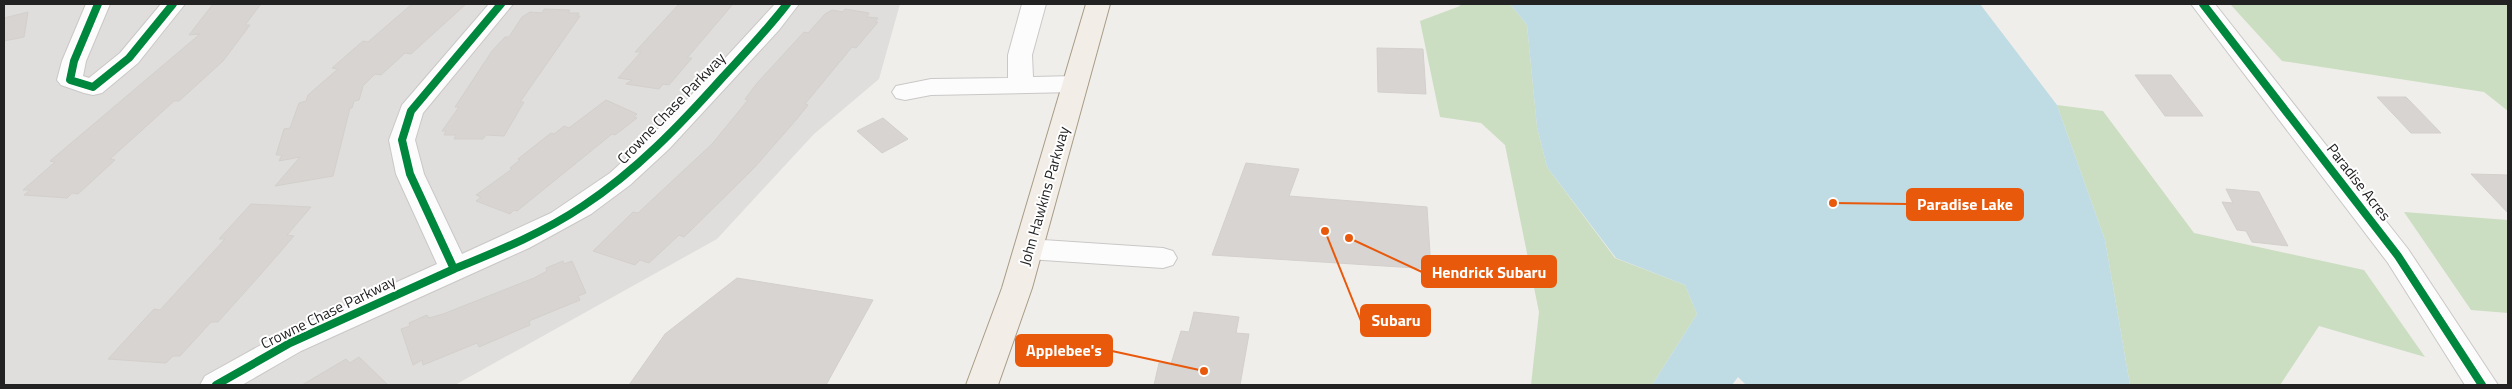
<svg xmlns="http://www.w3.org/2000/svg" width="2512" height="389" font-family="'Titillium Web',sans-serif">
<style>
.residential{fill:#dfdedc}
.forest{fill:#cbdec1}
.water{fill:#bfdbe3}
.building{fill:#d7d4d2;stroke:#d3d0cc}
.lines{fill:none;stroke-linecap:round;stroke-linejoin:round}
.minor-casing{stroke:#c9c8c7;stroke-width:2}
.major-casing{stroke:#a79c86;stroke-width:2}
.minor{fill:#fdfcfc;fill-rule:evenodd}
.major{fill:#f3ede7;fill-rule:evenodd}
.cycleway-casing{stroke:#fff;stroke-width:11}
.cycleway{stroke:#00873e;stroke-width:8}
.labels{text-anchor:middle;dominant-baseline:central;stroke-width:4;stroke-linejoin:round;paint-order:stroke}
.street-label{font-size:15px;fill:#222;stroke:#fff}
.leader{fill:none;stroke:#e8590c;stroke-width:2}
.callout-dot{fill:#e8590c;stroke:#fff;stroke-width:2}
.callout{fill:#e8590c;stroke:#e8590c;stroke-width:2}
.callout-label{font-size:16px;text-anchor:middle;font-weight:bold;fill:#fff}
</style>
<rect width="100%" height="100%" fill="#f0eeeb"/>
<path class="residential" d="M4,4H900L879,79L814,134L717,239L455,385H4Z"/>
<path class="forest" d="M1459,4H1510L1527,25L1537,127L1547,167L1615,258L1685,285L1697,314L1652,385H1531L1539,312L1505,145L1481,123L1440,117L1420,21L1460,6Z
M2230,4H2508V111L2484,92L2282,61Z
M2057,105L2103,111L2194,233L2364,270L2425,357L2319,326L2280,385H2130L2105,240Z
M2404,212L2508,220V313L2471,310Z"/>
<path class="water" d="M1510,4H1980L2057,105L2105,240L2130,385H1746L1738,377L1732,385H1652L1697,314L1685,285L1616,258L1547,167L1537,127L1527,25Z"/>
<path class="building" d="M213,4H261L245,25H250L223,61L179,101H174L141,131L110,159L115,160L78,194L72,193L67,198L24,195L30,190H23L55,162L50,161L200,34L189,35Z
M412,4H466L411,54L405,53L381,75L375,74L363,86L359,100L354,101L352,108H350L333,176L275,186L300,157L279,161L282,155H276L284,129L290,128L299,103L306,101L308,95L338,69L332,68L363,41L368,42Z
M679,4H733L687,58H692L669,85L663,84L659,89L626,84L632,80L618,78L641,52H635Z
M544,9L570,10L568,13H579L577,16H580L520,102H524L504,136L486,135L483,139H454L456,135H444L446,131H442L459,107H455L492,51L505,37H509L522,17L530,12L542,13Z
M845,9L869,13L867,17L878,18L875,22H878L856,48L852,47L805,104L808,105L796,120L754,168L684,237L679,235L649,263L640,260L635,265L593,251L633,212L638,213L712,144L748,100L745,99L758,82L804,32L808,33L825,14L832,10L843,12Z
M28,12L24,37L4,41V18Z
M1377,48L1423,49L1426,94L1378,92Z
M2135,75H2171L2203,116H2165Z
M2377,97H2406L2441,133H2411Z
M606,100L637,114L634,117L637,118L615,135L612,134L517,211L514,210L510,214L476,201L481,197L476,195L512,169L510,168L520,160L518,159L551,133L554,134L564,126L569,128Z
M883,118L908,139L882,153L857,131Z
M1246,163L1299,169L1289,196L1427,207L1431,269L1212,255Z
M2471,174L2508,175V213Z
M2226,189L2259,192L2288,246L2252,242L2246,231L2237,230L2222,202L2233,203Z
M251,204L311,207L287,235L294,236L261,274L218,322H211L180,356H173L166,363L108,359L154,309L160,310L225,239H219Z
M563,261L564,264L572,261L586,293L578,296L580,300L529,321L530,325L479,347L477,343L423,365L422,360L413,365L401,329L410,326L409,323L427,315L429,318L443,314L534,278L547,271L546,268Z
M737,278L873,300L826,385H629L665,334Z
M1194,312L1239,317L1236,333L1249,334L1240,385H1154L1159,363L1171,364L1181,331L1189,332Z
M359,357L388,385H302L346,359L350,363Z"/>
<g class="lines">
<g class="minor-casing">
<path id="minor" d="M86,4H110L86,61L83,76L89,78L120,53L161,4H185L138,63L102,93L93,95L84,93L61,85L57,80L62,61Z
M489,4H513L423,113L415,140L424,174L462,254L551,213L610,173L670,118L775,4H799L779,30L669,149L630,185L591,214L529,248L301,351L242,385H200L205,376L279,335L437,264L396,174L389,140L402,105Z
M1022,4H1046L1032,55L1033,77L1075,76L1084,78L1088,84L1084,90L1075,92L931,95L905,100L896,98L892,92L896,86L931,79L1008,78V55Z
M2191,4H2215L2408,249L2498,385H2465L2388,263Z
M1028,239L1163,248L1173,251L1177,258L1173,265L1163,268L1028,259L1018,256L1014,249L1018,242Z"/>
</g>
<g class="major-casing">
<path id="major" d="M1086,4H1110L1032,288L998,385H966L1002,288Z"/>
</g>
<use href="#minor" class="minor"/>
<use href="#major" class="major"/>
<g class="cycleway-casing">
<path id="cycleway" d="M98,4L74,61L70,80L93,87L129,58L173,4
M501,4L411,111L402,140L410,174L454,269C498,251 543,233 583,206C636,171 680,125 722,78C744,54 767,30 787,4
M2203,4L2398,256L2482,385
M216,385L290,343L454,269"/>
</g>
<use href="#cycleway" class="cycleway"/>
</g>
<g class="labels">
<g class="street-label">
<text transform="translate(671 108) rotate(-46)">Crowne Chase Parkway</text>
<text transform="translate(2359 182) rotate(52)">Paradise Acres</text>
<text transform="translate(1044 196) rotate(-74)">John Hawkins Parkway</text>
<text transform="translate(328 312) rotate(-26)">Crowne Chase Parkway</text>
</g>
</g>
<path class="leader" d="M1833 203L1907 204M1349 238L1422 272M1325 231L1361 321M1204 371L1112 351"/>
<g class="callout-dot">
<circle cx="1833" cy="203" r="5"/>
<circle cx="1349" cy="238" r="5"/>
<circle cx="1325" cy="231" r="5"/>
<circle cx="1204" cy="371" r="5"/>
</g>
<g class="callout">
<rect x="1907" y="189" width="116" height="31" rx="5"/>
<rect x="1422" y="256" width="134" height="31" rx="5"/>
<rect x="1361" y="305" width="69" height="31" rx="5"/>
<rect x="1016" y="335" width="96" height="31" rx="5"/>
</g>
<g class="callout-label">
<text x="1965" y="210">Paradise Lake</text>
<text x="1489" y="278">Hendrick Subaru</text>
<text x="1396" y="326">Subaru</text>
<text x="1064" y="356">Applebee's</text>
</g>
<rect width="2512" height="389" fill="none" stroke="#222222" stroke-width="10"/>
</svg>
